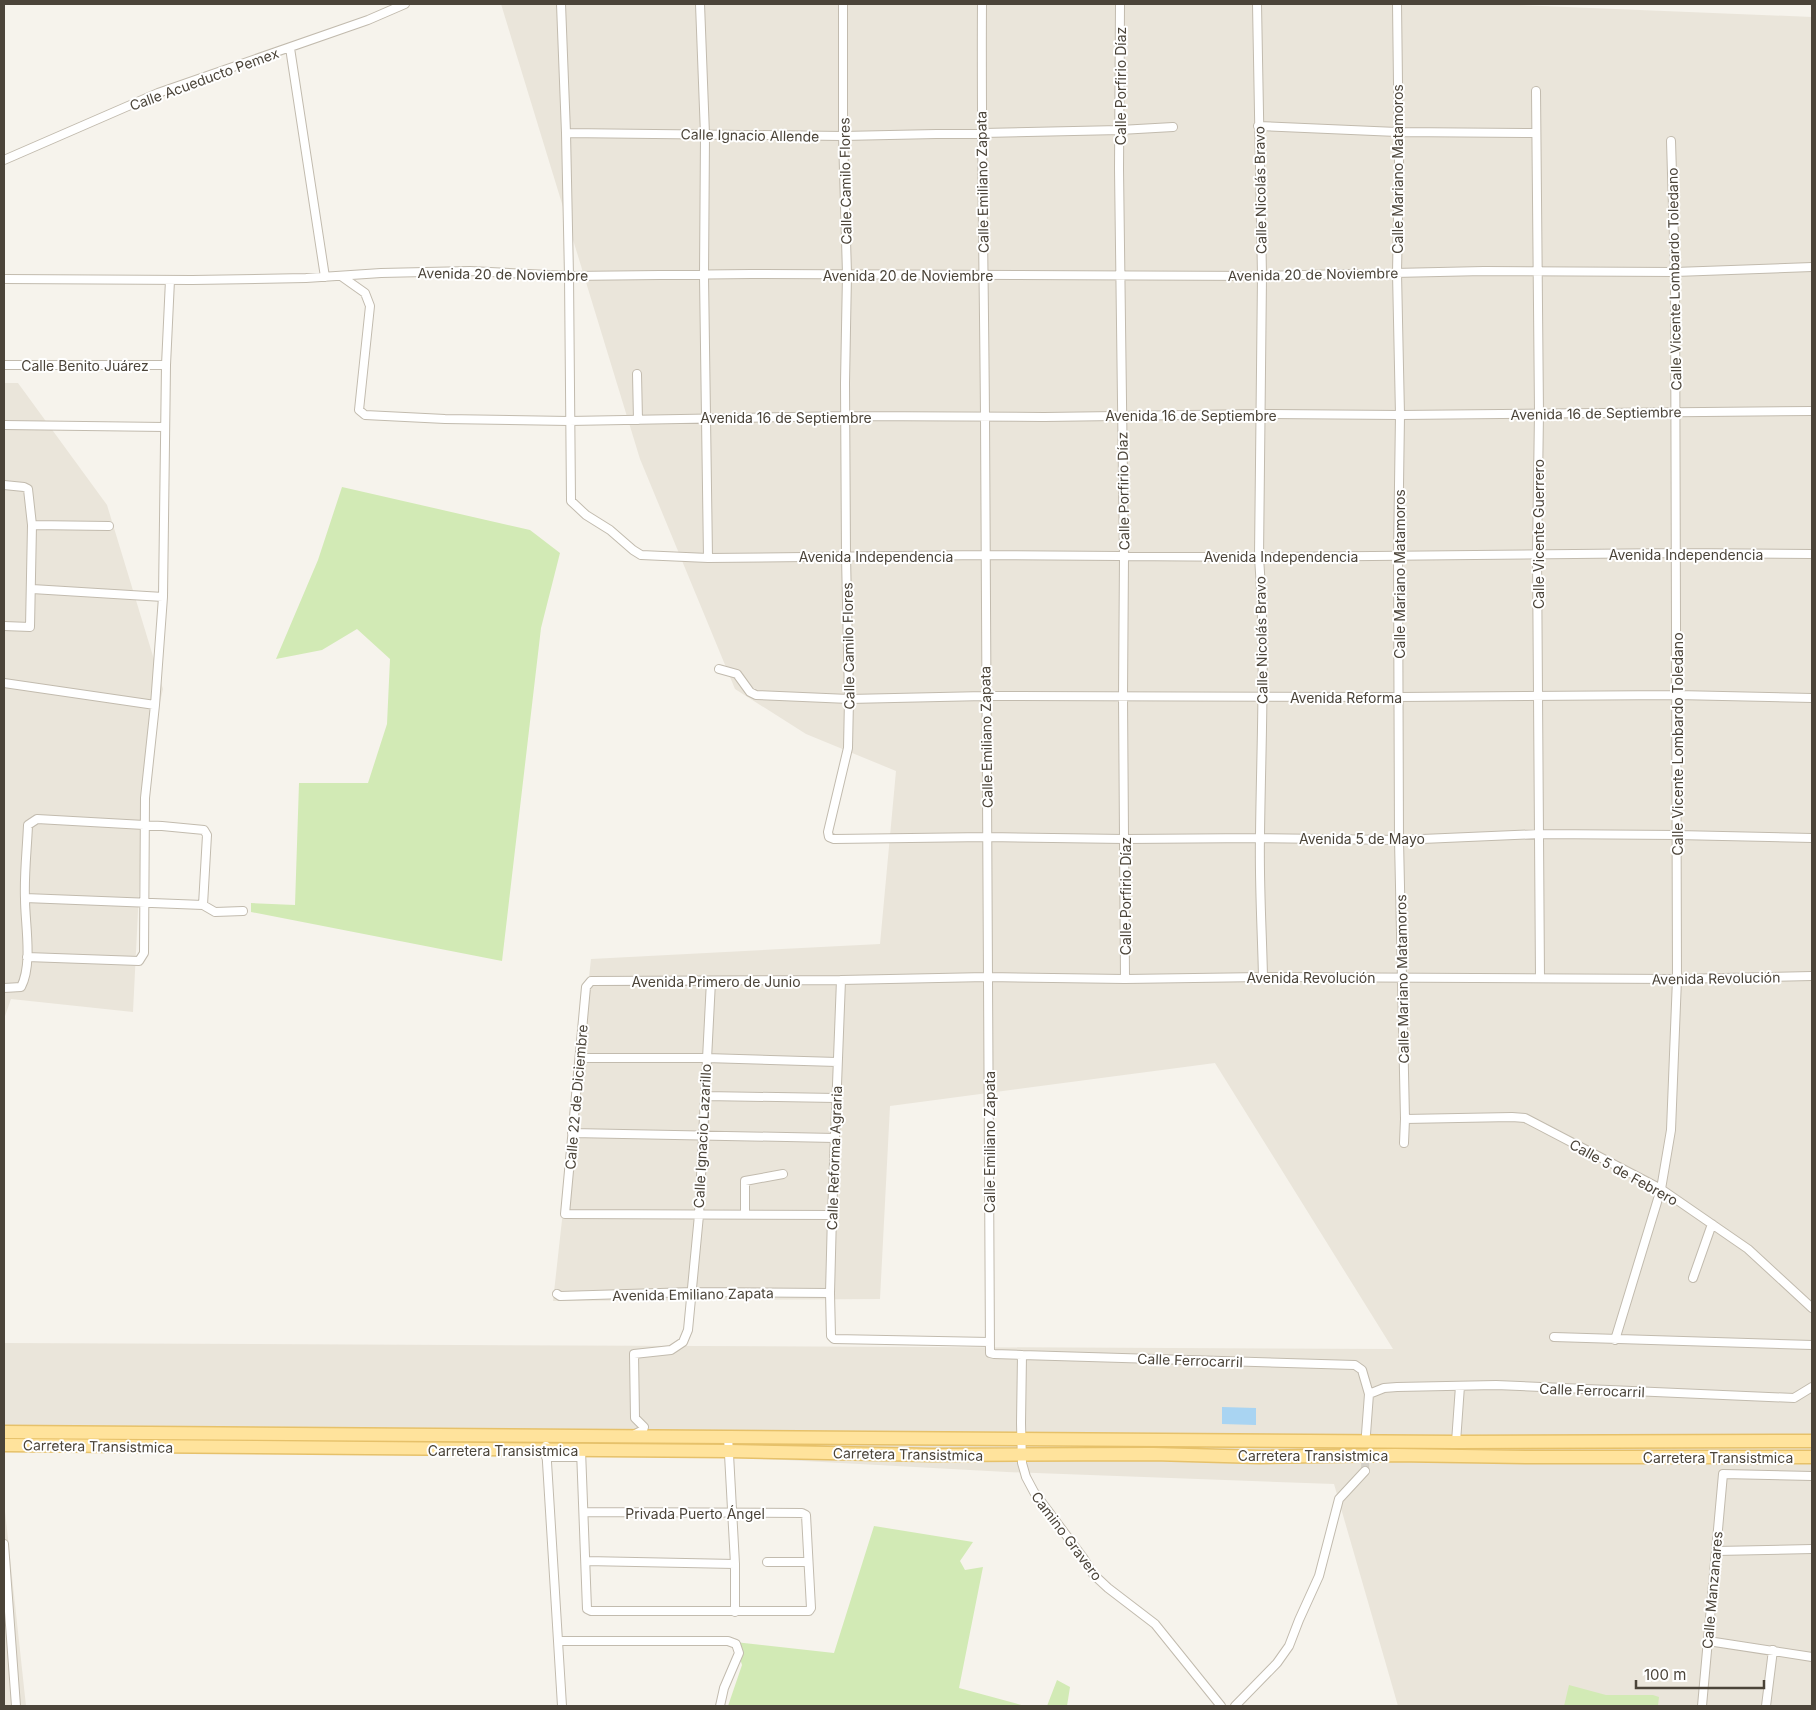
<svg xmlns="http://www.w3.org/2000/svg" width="1816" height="1710" font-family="Inter,sans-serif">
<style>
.residential{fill:#eae5da}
.green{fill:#d2eab5}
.water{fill:#a9d4f2}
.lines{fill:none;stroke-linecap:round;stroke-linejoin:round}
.street-tunnel{stroke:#d4d0c8;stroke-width:8;stroke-dasharray:8 4;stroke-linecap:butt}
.street-casing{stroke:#c2bbae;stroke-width:10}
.primary-casing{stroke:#e6c16a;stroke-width:15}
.street{stroke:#fff;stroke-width:8}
.primary{stroke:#ffe39c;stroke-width:12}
.labels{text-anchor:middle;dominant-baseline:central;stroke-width:4;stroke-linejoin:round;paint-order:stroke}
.street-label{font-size:14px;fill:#4b4439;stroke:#fff}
</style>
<rect width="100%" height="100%" fill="#f6f3ec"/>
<path class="residential" d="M501,4H1495L1812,17V1706H1398L1334,1484L1007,1472L529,1446L4,1442V1343L1393,1349L1215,1063L890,1106L880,1299L553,1301L591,959L880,944L896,771L806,734L735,689L640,459Z
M4,383H18L107,505L163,689L145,770L133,1012L11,999L4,1019Z
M4,1502L26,1706H4Z"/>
<path class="green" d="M342,487L530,530L560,553L541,628L502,961L251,912V903L295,905L299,783H368L387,724L390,659L357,629L322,650L276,659L318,560Z
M874,1526L973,1542L960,1561L965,1570L983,1567L959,1688L1025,1706H728L742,1665L735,1642L834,1653Z
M1057,1680L1070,1687L1067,1706H1047Z
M1569,1685L1606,1695H1653L1659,1697L1658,1706H1564Z"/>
<path class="water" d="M1222,1407L1256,1408V1425L1222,1424Z"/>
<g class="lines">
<path class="street-tunnel" d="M1365,1471L1366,1438"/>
<g class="street-casing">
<path id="street" d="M561,4L566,133L569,276L571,501L586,515L610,530L633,550L641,555L708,558L985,555L1259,557L1676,553L1812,554
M700,4L705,135L704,276L708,558
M843,4V136L847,274L845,383L846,556L849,699L848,748L828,832L829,837L834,839L987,837L1125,839L1260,838L1399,840L1540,834L1677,835L1812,838
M982,4C981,142 984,279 985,417C986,729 988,1041 990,1353L994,1354L1022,1355L1021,1423L1022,1463L1026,1477L1034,1492L1084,1559L1093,1574L1108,1588L1155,1624L1221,1706
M1120,4L1119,169L1124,556L1123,696L1125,979
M1257,4L1262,276L1259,557C1266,650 1261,743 1260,836C1259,883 1262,930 1263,977
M1397,4L1399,163L1397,273L1400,415L1398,555L1399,840L1405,1119L1404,1143
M290,48L325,277
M1536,91L1539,413L1537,554L1540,978
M1258,126L1397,132L1536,133
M566,133L843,136L1120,130L1173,127
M4,160L158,93L368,20L405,4
M341,276L365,293L370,306L359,410L365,415L445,419L569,421L846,416L1044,417L1261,414L1400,415L1812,411
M4,279L192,280L306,278L381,273L470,271L569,276L751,274L1262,276L1484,271L1675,272L1812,267
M4,365H166
M637,374L638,420
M4,425L165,427
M4,485L24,487L28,489L32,525L30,627L4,626
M32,525L109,526
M32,589L163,597
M719,669L737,674L750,692L756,695L849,699L985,696L1399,697L1677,695L1812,698
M4,683L155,705
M25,898L203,905L215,912L243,911
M27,957L139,961L144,953L145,798L155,705L163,597L166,365L170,280
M841,980L832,1215L830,1293L831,1336L834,1339L990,1342
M4,988L21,987C33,964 25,924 25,899C24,874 27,850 28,825L37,819L162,826L204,830L207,835L203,905
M580,1058H706L837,1062
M705,1096L836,1098
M1405,1119L1512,1117L1525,1118L1661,1189L1748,1249L1812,1308
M572,1133L835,1138
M745,1214V1181L783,1174
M832,1215L565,1214L586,987L591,981L841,980L987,977L1125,979L1263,977L1677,979L1812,976
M1693,1278L1712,1224
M557,1294L560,1296L693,1292L830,1293
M1554,1337L1812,1345
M1615,1340L1661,1189L1671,1130L1677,979L1675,272L1671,141
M1022,1355L1355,1365L1362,1370L1369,1394L1366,1434
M1369,1394L1384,1388L1397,1387L1496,1385L1794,1398L1812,1387
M635,1434L643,1430L644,1427L635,1418L634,1354L671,1350L683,1342L688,1330L699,1215L711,981
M728,1436L735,1564V1612
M1456,1442L1460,1386
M546,1446L562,1706
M581,1450L587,1609L591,1611H809L811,1608L806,1515L802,1513L584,1512
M546,1457H581
M4,1544L16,1706
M1716,1551L1812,1549
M586,1561L735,1564
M767,1562H808
M558,1641H728L736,1644L739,1653L724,1688L720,1706
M1708,1641L1812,1657
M1235,1706L1277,1663L1289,1646L1299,1620L1319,1576L1339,1499L1365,1471
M1702,1706L1723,1474L1812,1476
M1766,1706L1773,1650"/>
</g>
<g class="primary-casing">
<path id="primary" d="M4,1432L1456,1442L1812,1441
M4,1445L729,1451L932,1455L1153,1454L1260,1457L1395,1455L1531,1457H1812"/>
</g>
<use href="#street" class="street"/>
<use href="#primary" class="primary"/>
</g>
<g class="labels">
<g class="street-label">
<text transform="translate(204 79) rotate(-20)">Calle Acueducto Pemex</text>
<text transform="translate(1120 86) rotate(-90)">Calle Porfirio Díaz</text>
<text transform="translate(750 135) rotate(1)">Calle Ignacio Allende</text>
<text transform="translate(1397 169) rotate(-90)">Calle Mariano Matamoros</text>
<text transform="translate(845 181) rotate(-91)">Calle Camilo Flores</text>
<text transform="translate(982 182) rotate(-91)">Calle Emiliano Zapata</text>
<text transform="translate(1260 190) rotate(-91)">Calle Nicolás Bravo</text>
<text transform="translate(503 274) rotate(1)">Avenida 20 de Noviembre</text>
<text transform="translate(1313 274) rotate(-1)">Avenida 20 de Noviembre</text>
<text x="908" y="275">Avenida 20 de Noviembre</text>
<text transform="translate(1674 279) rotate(-91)">Calle Vicente Lombardo Toledano</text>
<text x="85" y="365">Calle Benito Juárez</text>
<text transform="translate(1596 413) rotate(-1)">Avenida 16 de Septiembre</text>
<text x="1191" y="415">Avenida 16 de Septiembre</text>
<text x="786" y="417">Avenida 16 de Septiembre</text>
<text transform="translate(1123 491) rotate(-91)">Calle Porfirio Díaz</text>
<text transform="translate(1538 534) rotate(-90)">Calle Vicente Guerrero</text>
<text x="1686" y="554">Avenida Independencia</text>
<text x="876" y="556">Avenida Independencia</text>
<text x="1281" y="556">Avenida Independencia</text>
<text transform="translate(1399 574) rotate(-90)">Calle Mariano Matamoros</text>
<text transform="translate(1261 640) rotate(-91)">Calle Nicolás Bravo</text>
<text transform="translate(848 646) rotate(-91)">Calle Camilo Flores</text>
<text x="1346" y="697">Avenida Reforma</text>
<text transform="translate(986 737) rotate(-91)">Calle Emiliano Zapata</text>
<text transform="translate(1677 744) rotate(-90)">Calle Vicente Lombardo Toledano</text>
<text x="1362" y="838">Avenida 5 de Mayo</text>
<text transform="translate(1125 896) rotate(-90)">Calle Porfirio Díaz</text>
<text x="1311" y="977">Avenida Revolución</text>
<text transform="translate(1716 978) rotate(-1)">Avenida Revolución</text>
<text transform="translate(1402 979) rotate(-91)">Calle Mariano Matamoros</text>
<text x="716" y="981">Avenida Primero de Junio</text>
<text transform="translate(576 1097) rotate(-85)">Calle 22 de Diciembre</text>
<text transform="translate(702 1136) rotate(-87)">Calle Ignacio Lazarillo</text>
<text transform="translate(989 1142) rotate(-90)">Calle Emiliano Zapata</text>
<text transform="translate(834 1158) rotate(-88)">Calle Reforma Agraria</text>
<text transform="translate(1624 1172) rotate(29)">Calle 5 de Febrero</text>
<text transform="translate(693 1294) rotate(-1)">Avenida Emiliano Zapata</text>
<text transform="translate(1190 1360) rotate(2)">Calle Ferrocarril</text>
<text transform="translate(1592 1390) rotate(2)">Calle Ferrocarril</text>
<text transform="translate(98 1446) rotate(1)">Carretera Transistmica</text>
<text x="503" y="1450">Carretera Transistmica</text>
<text transform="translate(908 1454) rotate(1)">Carretera Transistmica</text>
<text x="1313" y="1455">Carretera Transistmica</text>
<text x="1718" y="1457">Carretera Transistmica</text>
<text x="695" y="1513">Privada Puerto Ángel</text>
<text transform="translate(1067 1536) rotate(53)">Camino Gravero</text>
<text transform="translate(1712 1590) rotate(-85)">Calle Manzanares</text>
</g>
</g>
<rect width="1816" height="1710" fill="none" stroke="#4b4439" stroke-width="10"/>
<path d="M1636 1680v8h128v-8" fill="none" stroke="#4b4439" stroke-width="2.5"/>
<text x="1644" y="1680" font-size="15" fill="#4b4439" stroke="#ffffff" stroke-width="4" paint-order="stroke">100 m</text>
</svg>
